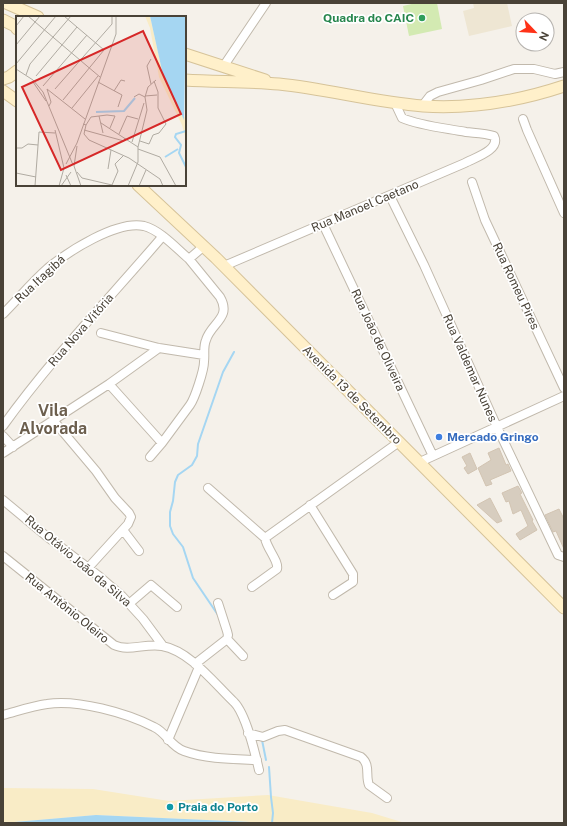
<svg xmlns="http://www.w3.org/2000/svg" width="567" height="826" font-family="'Public Sans',sans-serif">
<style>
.education{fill:#eee6d3}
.green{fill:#d3eab2}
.sand{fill:#f9ecc6}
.water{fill:#a5d6f2}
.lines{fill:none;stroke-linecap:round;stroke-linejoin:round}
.stream{stroke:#a5d6f2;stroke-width:2}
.building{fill:#d7cdbf;stroke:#d2c4b2}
.street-casing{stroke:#c1b9ac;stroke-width:10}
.secondary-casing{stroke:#d6c399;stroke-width:13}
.street{stroke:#fff;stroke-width:8}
.secondary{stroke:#fff0ca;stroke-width:11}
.leisure-dot{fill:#2e9e5b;stroke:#fff;stroke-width:1.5}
.shop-dot{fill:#3f7fe0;stroke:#fff;stroke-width:1.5}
.culture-dot{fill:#0f9aa8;stroke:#fff;stroke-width:1.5}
.labels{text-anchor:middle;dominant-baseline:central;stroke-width:3.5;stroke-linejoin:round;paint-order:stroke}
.leisure-label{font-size:12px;font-weight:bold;fill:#27864d;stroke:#fff;text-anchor:end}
.street-label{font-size:12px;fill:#494237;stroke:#fff}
.shop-label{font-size:12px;font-weight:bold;fill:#366cbe;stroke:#fff;text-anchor:start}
.culture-label{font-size:12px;font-weight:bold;fill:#0d838f;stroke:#fff;text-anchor:start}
.district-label{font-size:16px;font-weight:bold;fill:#6c5f4e;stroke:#fff}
.inset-river{fill:none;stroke:#a5d6f2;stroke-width:2}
.inset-road{fill:none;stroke:#b0aba2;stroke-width:1}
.view{fill:#d62828;fill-opacity:0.15;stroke:#d62828;stroke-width:2}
.inset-edge{fill:none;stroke:#494237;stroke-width:2}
</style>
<rect width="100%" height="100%" fill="#f5f1ea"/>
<path class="education" d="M473,3H485L486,4L507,3L512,26L469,36L463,11L474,8Z"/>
<path class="green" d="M416,3H437L442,29L409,36L403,6Z"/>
<path class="sand" d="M3,788L93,789L169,801L268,795L372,813L405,823H271L96,815L3,823Z"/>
<path class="water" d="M96,815L271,823H3Z"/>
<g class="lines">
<path class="stream" d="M218,615L193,578L183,547L173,534L170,526V512L173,501L175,482L178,475L192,465L197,456L198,444L223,372L234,352
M262,740L266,760
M269,767L271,797L273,813L272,823"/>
</g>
<path class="building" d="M499,448L506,465L508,464L511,471L490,480L492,484L486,486L478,468L491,460L488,453Z
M470,453L477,469L468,474L464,468L467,466L462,457Z
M518,486L522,493L520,494L533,520L532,521L537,530L520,540L516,534L528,526L521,510L513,514L509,501L506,502L502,493Z
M490,498L502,521L497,523L477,505Z
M559,509L564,519V549L556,531L553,532L545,515Z"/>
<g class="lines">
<g class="street-casing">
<path id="street" d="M223,67L266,3
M423,105L430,96L438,92L481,80L514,69H534L555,74L564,72
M523,119L527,130L564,213
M472,182L485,220L564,388
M390,196L424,265L497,427L558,555L564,557
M323,224L433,456
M224,266L465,163C474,158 501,150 494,136C485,133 475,133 466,132C445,128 421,126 402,118L395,103
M3,314C18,299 32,282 48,268C69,251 117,220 144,226C160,230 177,249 189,259L204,246
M101,333L159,348L204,355
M109,384L162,443L190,405C195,398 204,370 204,362C205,354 203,347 206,340C211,323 232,318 220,297L189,259
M53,420L96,471L115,498L129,513L131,517L128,524L88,568
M3,426C51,359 109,299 162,237
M3,436L13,447
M3,453L109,384L159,348
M150,457L162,443
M420,462L564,396
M208,488L265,538L399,442
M3,500L45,535L100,577L122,596L143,619L163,646
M310,505L353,574V582L333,595
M123,530L139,551
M3,556L114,645C129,652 145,643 162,646C190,651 214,683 234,702C246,714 255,753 259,770
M252,587L277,569C279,561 267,549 265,538
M130,603L151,585L177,607
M227,639L243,656
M195,664L227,639L228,635L227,631L218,603
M3,715C18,711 32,706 47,704C77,699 127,713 154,727C167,733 170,746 184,751C206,759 233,759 257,760
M248,733L263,737L278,731L285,730L361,757C371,765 365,775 369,785L387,798
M168,740L199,667"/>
</g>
<g class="secondary-casing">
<path id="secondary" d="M6,3L38,17
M3,20L15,26L17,29
M185,54L265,80
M3,79L9,77L17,71
M185,80C216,82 248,81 279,84C327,89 375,102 423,106C471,109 519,101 564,86
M3,91L17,101
M138,185L216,258L564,608"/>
</g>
<use href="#street" class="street"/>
<use href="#secondary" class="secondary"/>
</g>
<circle class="leisure-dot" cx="422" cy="18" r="4"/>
<circle class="shop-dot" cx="439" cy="437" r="4"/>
<circle class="culture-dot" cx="170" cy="807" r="4"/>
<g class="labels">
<g class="leisure-label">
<text x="414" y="18">Quadra do CAIC</text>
</g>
<g class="street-label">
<text transform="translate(365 206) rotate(-23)">Rua Manoel Caetano</text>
<text transform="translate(40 279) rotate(-43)">Rua Itagibá</text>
<text transform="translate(516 286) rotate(65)">Rua Romeu Pires</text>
<text transform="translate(81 330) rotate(-49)">Rua Nova Vitória</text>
<text transform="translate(378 340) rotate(65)">Rua João de Oliveira</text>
<text transform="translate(470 368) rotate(66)">Rua Valdemar Nunes</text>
<text transform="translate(352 395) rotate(45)">Avenida 13 de Setembro</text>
<text transform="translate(78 561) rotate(40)">Rua Otávio João da Silva</text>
<text transform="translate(67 608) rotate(39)">Rua Antônio Oleiro</text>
</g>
<g class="shop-label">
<text x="447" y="437">Mercado Gringo</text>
</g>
<g class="culture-label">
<text x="178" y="807">Praia do Porto</text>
</g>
<g class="district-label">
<text x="53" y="410">Vila<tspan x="53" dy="18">Alvorada</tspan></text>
</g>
</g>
<g transform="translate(16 16)">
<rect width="170" height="170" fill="#f5f1ea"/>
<path d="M129,0H134L147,59L157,85L170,103V124L166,109L143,61L134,12Z" fill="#f9ecc6"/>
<path d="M134,0H170L168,104L147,59Z" fill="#a5d6f2"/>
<path class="inset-river" d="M80,96L108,95L119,82M170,115L160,118L159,121L165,129L163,137L170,151M149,141L162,133"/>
<path class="inset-road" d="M12,0L84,61M0,10L8,0M0,29L24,0M0,48L40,0M0,53L17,64L27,76L57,149M10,59L14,48L55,0M20,60L61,11M17,66L30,85M82,66L106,79L102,91M135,68L131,50L135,43M27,70L71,19M31,73L69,103M31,73L35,86L33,90M39,73L96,8V0M98,75L105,64L109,65M129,80L141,79M118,81L123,78L129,81M47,84L88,34L48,0M56,92L82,60M83,100L87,117M85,107L122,131M67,108L70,109L68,118L73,124L113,142L144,163L147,170M70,109L75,101L91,99L99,100L94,112M39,114L48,152L43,170M68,114L108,125L109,122M103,118L111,100L122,103M124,125L133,128L137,119L143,117L150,108L142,92V76L138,65M116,126L128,87M61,130L58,150L65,170M0,132H6L12,128L22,129M122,133L144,141L160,170M50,148L61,127L100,18V0M92,153L95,134M61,156L66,162L96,169L102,155L99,148L108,139M0,157L20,161M50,159L55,170M19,170L23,116L39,117M45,170L55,156M112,170L122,146V131L131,94L129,81L132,71L140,64M123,170L130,154"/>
<path class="view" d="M127,15L165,98L45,154L6,71Z"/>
<rect width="170" height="170" class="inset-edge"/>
</g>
<rect width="567" height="826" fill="none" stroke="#494237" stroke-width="8"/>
<g transform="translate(535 32) rotate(115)"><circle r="19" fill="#ffffff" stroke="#b6b3af"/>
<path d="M0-3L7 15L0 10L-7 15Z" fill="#fe3218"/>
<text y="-6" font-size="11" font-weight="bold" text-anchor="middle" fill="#494237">N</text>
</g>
</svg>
